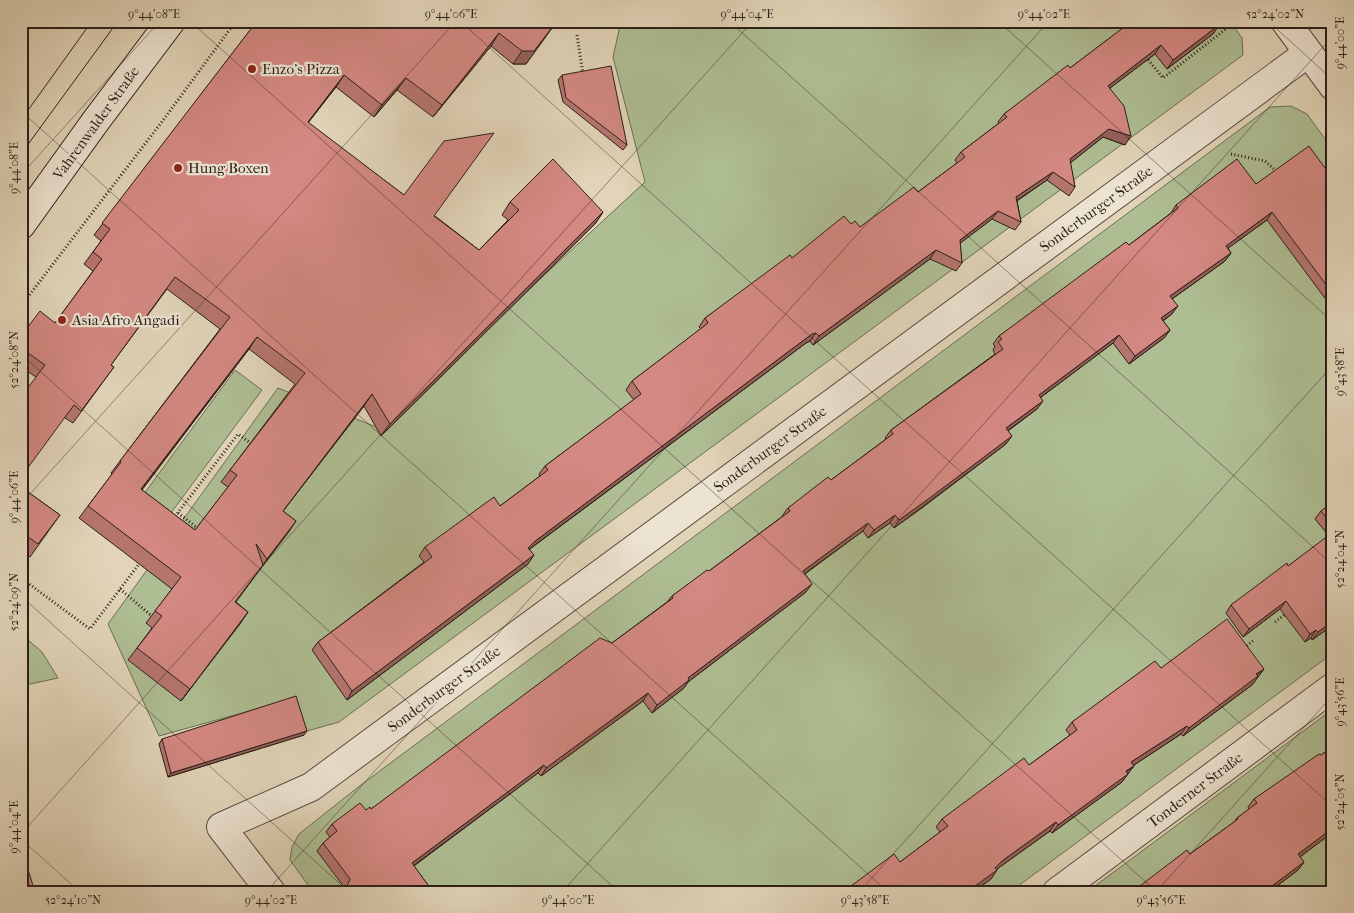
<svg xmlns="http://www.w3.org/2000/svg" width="1354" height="913" font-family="'IM FELL French Canon',serif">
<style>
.green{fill:#aebd92;stroke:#6c6e56}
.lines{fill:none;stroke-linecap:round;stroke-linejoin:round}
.minor-casing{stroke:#584c41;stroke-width:30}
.secondary-casing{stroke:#2b1f19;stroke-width:30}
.path{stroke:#2b1f19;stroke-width:3;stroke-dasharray:1 2.5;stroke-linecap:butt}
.minor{stroke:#ece3d1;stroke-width:28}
.secondary{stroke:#ece3d1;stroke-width:28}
.tram{stroke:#2b1f19;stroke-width:1}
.wall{fill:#b5756f;stroke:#2b1f19;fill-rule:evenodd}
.shaded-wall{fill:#945f5a;stroke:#2b1f19}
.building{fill:#d38881;stroke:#2b1f19;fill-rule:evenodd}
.ticks{fill:none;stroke:#2b1f19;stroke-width:1;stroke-opacity:0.45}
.poi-dot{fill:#8f2418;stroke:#ece3d1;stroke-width:2}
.labels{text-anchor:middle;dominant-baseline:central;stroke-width:4.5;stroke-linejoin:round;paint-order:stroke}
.poi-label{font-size:15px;fill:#2b1f19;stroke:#ece3d1;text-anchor:start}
.street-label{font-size:15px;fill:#2b1f19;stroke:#ece3d1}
.neatline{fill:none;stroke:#2b1f19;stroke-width:2}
.ticks-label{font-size:12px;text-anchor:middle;fill:#2b1f19}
</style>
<rect width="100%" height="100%" fill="#e1d4b8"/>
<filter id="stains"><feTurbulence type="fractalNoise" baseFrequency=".004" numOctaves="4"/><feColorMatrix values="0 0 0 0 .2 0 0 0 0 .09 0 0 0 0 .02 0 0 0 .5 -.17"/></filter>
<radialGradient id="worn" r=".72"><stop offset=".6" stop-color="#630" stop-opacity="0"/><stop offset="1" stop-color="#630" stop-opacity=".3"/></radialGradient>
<path class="green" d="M621,21H1230L1242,38L1243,55L339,722L307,731L296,698L159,736L108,624L278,388L379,428L645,182L613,57Z
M1291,106L1307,114L1333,150V653L1010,892H313L290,860L292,847L299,834L357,788L1270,107Z
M235,370L262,390L165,521L138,502Z
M21,634L42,652L58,678L21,686Z
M1333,709V892H1087Z"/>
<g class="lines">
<g class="minor-casing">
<path id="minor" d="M1285,21L1333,86
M271,892L221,827L311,787L1308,53
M1057,892L1333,687"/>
</g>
<g class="secondary-casing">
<path id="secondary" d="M21,225L95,122L171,21"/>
</g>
<path class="path" d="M577,35L583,74
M1146,57L1163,78L1236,21
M1231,154L1265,161L1277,172
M21,306L164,119L236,21
M178,513L200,530
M173,519L238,434L249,442
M21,578L90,629L142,560
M120,589L153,617
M1275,622L1284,615
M1244,648L1254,640"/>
<use href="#minor" class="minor"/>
<use href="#secondary" class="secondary"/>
<path class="tram" d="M21,120L92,21
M21,154L118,21"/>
</g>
<path class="wall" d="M257,21H557L526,64H513L491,46L433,117L397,90L374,117L336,87L308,123L404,195L435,216L479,250L508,220L502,215L510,202L603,212L595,224L381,436L364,406L283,511L296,521L236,602L248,612L181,701L128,660L152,628L146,623L172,589L79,518L112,474L111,473L120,461L220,329L167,289L111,365L114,367L73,423L65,418L36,377L21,367V336L55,323L93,271L84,264L101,241L94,235ZM249,349L295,384L221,482L228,487L195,530L142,490Z
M1130,21H1216L1219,25L1213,34L1167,69L1155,54L1110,88L1125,145L1103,137L1070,163L1075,187L1069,196L1047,180L1017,201L1021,222L1015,230L992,219L960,243L962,263L956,271L930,259L813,345L810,341L806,343L530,549L528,564L347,700L312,650L318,642L424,562L419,556L425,547L500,506L540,476L539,474L545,466L634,400L626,390L632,381L701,329L699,327L705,318L792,258L851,224L860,227L918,192L957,163L955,160L961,152L999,123L998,122L1004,114L1070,68L1131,22Z
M562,75L627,145L623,150L563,102L558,80Z
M1333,179V309L1267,220L1228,248L1231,253L1225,261L1172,299V314L1163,321L1170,330L1164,338L1129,364L1113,343L1040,398L1037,409L1008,431L1006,444L922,508L894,528L890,523L868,538L863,531L805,574L806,592L688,682L684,688L652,713L643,701L541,776L538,773L414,866L433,892H342L344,887L317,851L323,843L330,837L326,832L332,824L366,810L371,809L612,643L667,602L672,596L709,571L783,516H782L788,508L831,480L886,439L885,438L891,430L995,354L993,350L995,346L993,344L999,336L1129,245L1171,213L1176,205L1256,184Z
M1333,477V496L1325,486Z
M21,487L60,515L30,557L21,551Z
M1333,502V625L1312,640L1311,638L1305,642L1280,609L1243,637L1226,613L1231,605L1288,566L1329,536L1315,519L1321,511Z
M1161,668L1264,669L1252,685L1183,736L1181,734L1134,765L1122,782L1052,833L1050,831L997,869L991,879L973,892H843L900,862L940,832L936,827L942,819L1029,765L1070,735L1066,730L1072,722Z
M304,735L168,777L159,744L162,739Z
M1333,747V832L1300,857L1304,862L1298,870L1269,892H1132L1190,854L1234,822L1237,818L1249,809L1248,807L1254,799Z"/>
<path class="shaded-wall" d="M557,21L526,64H513L522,51Z
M1219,25L1213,34L1167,69L1173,60Z
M499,33L491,46L433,117L442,105Z
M1161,45L1155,54L1102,94L1108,86Z
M344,75L336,87L299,134L308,122Z
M406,78L397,90L374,117L382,105Z
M1109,129L1131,136L1125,145L1103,137L1064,168L1070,159Z
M1053,172L1047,180L1010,205L1016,197Z
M998,211L992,219L954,248L960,240Z
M603,212L595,224L381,436L390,424Z
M1272,212L1267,220L1220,254L1226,246Z
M936,250L930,259L813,345L819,336Z
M1231,253L1225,261L1165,304L1170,296Z
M1178,306L1172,314L1155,326L1161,318Z
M1170,330L1164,338L1129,364L1135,356Z
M816,333L810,341L806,343L528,550V548L534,542L812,334Z
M1119,335L1113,343L1033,403L1039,395Z
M257,337L249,349L132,502L141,489Z
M372,394L364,406L274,523L283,511Z
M1043,401L1037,409L1000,436L1006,428Z
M1012,436L1006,444L894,528L899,520Z
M895,515L890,523L868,538L874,530Z
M296,521L288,533L258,572L267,559Z
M868,523L863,531L797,579L803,571Z
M534,555L528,564L347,700L352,691Z
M812,584L806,592L688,682L684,688L652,713L657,705L688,678Z
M1286,601L1280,609L1243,637L1249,629Z
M248,612L240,624L181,701L190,689Z
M1333,621V625L1312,640L1318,632Z
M1316,630L1311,638L1305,642L1310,634Z
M1264,669L1252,685L1183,736L1189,728Z
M648,693L643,701L541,776L546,768Z
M1187,726L1181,734L1125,771L1131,762Z
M307,731L304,735L168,777L171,773Z
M544,765L538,773L406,871L412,863Z
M1134,766L1122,782L1052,833L1058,825Z
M1056,822L1050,831L997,869V870L991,879L973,892H967L1002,861Z
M1333,828V832L1293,862L1298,854Z
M1304,862L1298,870L1269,892H1264Z
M347,886L359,891V892H343Z"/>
<path class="building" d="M257,21H557L534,51H522L499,33L442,105L406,78L382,105L344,75L308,122L404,195L444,141L494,133L434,216L479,250L519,210L510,202L553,159L603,212L390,424L372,394L283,511L296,521L267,559L256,544L263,565L235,602L248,612L190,689L137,648L162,616L155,611L181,577L88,506L121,462L120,461L230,317L175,277L111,365L114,367L81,411L74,405L21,477V397L45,365L21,348V336L40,311L55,323L102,259L93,252L110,229L102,223ZM257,337L305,373L230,470L237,475L195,530L141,489Z
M1132,21H1216L1219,25L1173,60L1161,45L1108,86L1124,106L1131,136L1109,129L1070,159L1075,187L1053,172L1016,197L1021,222L998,211L960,240L962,263L936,250L819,336L816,333L812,334L534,542L528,548L534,555L352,691L318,642L432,557L425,547L494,497L500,506L548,470L545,466L641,394L632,381L708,323L705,318L790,255L792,258L844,216L851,224L855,221L860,227L914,187L918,192L965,157L961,152L1007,117L1004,114L1068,65L1070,68Z
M611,66L627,145L566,98L562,75Z
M1309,146L1333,179V294L1272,212L1226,246L1231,253L1170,296L1178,306L1161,318L1170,330L1135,356L1119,335L1039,395L1043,401L1006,428L1012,436L927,500L899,520L895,515L874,530L868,523L803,571L812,584L688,678L689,680L657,705L648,693L546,768L544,765L412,863L433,892H360L347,886L350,879L323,843L337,831L332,824L360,803L366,810L370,807L371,809L600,638L612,643L673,598L672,596L707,570L709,571L790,511L788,508L828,477L831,480L893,434L891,430L1003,349L998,342L1002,339L999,336L1126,242L1129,245L1178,208L1176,205L1237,159L1256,184Z
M21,487L60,515L38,544L21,532Z
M1333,502V526L1321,511Z
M1333,532V621L1318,632L1316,630L1310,634L1286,601L1249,629L1231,605L1287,563L1288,566Z
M1227,619L1264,669L1256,674L1258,676L1189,728L1187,726L1131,762L1134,766L1126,771L1128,774L1058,825L1056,822L1002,861L995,868L997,870L967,892H843L894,854L900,862L948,826L942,819L1024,758L1029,765L1077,730L1072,722L1155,661L1161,668Z
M296,696L307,731L171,773L162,739Z
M1333,747V828L1298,854L1304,862L1264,892H1132L1187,850L1190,854L1238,819L1237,818L1257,803L1254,799L1319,754L1321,755Z
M26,863L35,892H21V864Z"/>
<path class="ticks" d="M190,21L1157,892M460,21L1333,807M729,21L1333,565M998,21L1333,322M1268,21L1333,80M21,111L888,892M21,175L160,21M21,354L619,892M21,504L456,21M21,596L349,892M21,834L753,21M21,839L80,892M266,892L1049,21M562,892L1333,36M859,892L1333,365M1156,892L1333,695"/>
<g class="poi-dot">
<circle cx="252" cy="69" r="5"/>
<circle cx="178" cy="168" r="5"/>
<circle cx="62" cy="320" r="5"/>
</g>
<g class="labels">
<g class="poi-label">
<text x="262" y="69">Enzo’s Pizza</text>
<text x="188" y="168">Hung Boxen</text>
<text x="72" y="320">Asia Afro Angadi</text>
</g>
<g class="street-label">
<text transform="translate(96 123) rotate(-54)">Vahrenwalder Straße</text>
<text transform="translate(1096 209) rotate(-36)">Sonderburger Straße</text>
<text transform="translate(770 449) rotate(-36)">Sonderburger Straße</text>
<text transform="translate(444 689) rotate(-36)">Sonderburger Straße</text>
<text transform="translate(1195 790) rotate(-37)">Tonderner Straße</text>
</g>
</g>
<rect width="1354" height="913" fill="none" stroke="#e1d4b8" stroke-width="55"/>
<rect x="28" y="28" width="1298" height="858" class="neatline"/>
<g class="ticks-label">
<text x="154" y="18">9°44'08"E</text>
<text x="451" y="18">9°44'06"E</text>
<text x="747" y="18">9°44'04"E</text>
<text x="1044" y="18">9°44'02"E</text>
<text x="1275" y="18">52°24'02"N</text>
<text transform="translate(1340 43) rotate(-90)" y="4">9°44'00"E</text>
<text transform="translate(14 168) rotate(-90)" y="4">9°44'08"E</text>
<text transform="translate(14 360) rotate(-90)" y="4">52°24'08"N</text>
<text transform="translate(1340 372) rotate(-90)" y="4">9°43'58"E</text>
<text transform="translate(14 497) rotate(-90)" y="4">9°44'06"E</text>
<text transform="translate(1340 559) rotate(-90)" y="4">52°24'04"N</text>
<text transform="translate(14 602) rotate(-90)" y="4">52°24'09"N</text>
<text transform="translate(1340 702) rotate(-90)" y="4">9°43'56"E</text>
<text transform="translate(1340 802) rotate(-90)" y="4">52°24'05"N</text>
<text transform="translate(14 827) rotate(-90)" y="4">9°44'04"E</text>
<text x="73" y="904">52°24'10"N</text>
<text x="271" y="904">9°44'02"E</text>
<text x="568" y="904">9°44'00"E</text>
<text x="865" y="904">9°43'58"E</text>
<text x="1161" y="904">9°43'56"E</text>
</g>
<rect width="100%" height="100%" filter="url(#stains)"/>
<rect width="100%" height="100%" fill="url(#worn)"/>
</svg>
